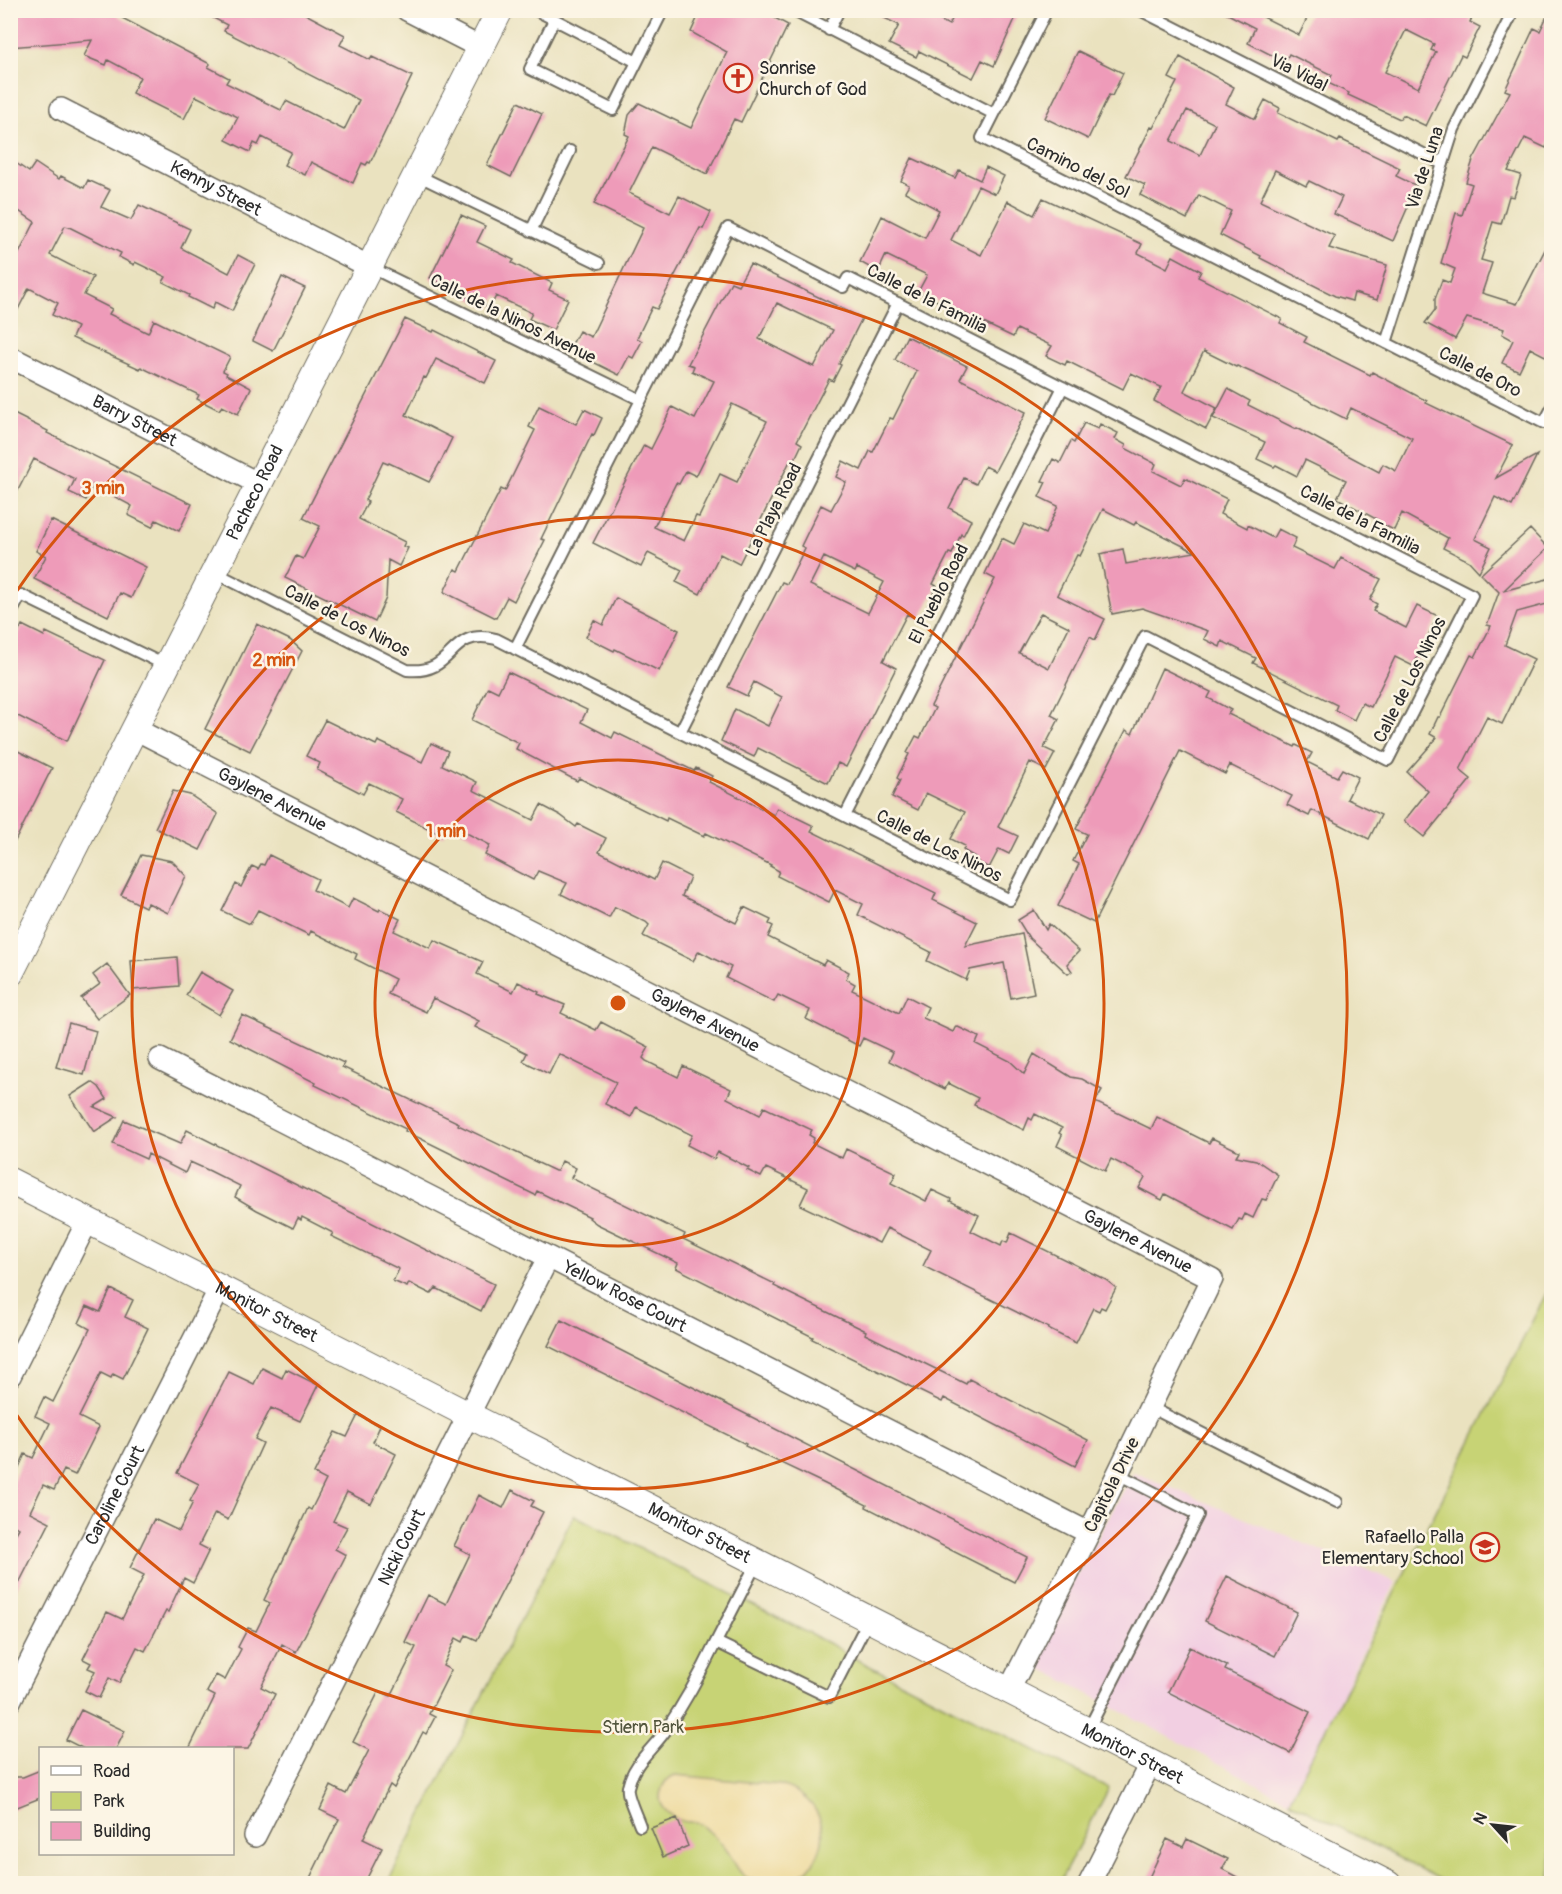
<svg xmlns="http://www.w3.org/2000/svg" width="1562" height="1894" font-family="Pangolin,sans-serif">
<style>
.built{fill:#f2cfe2}
.green{fill:#c7d374;stroke:#797f50;stroke-width:1.5}
.sand{fill:#eeda9e;stroke:#8c8264;stroke-width:1.5}
.building{fill:#ee9bb9;fill-rule:evenodd}
.lines{fill:none;stroke-linecap:round;stroke-linejoin:round}
.service-casing{stroke:#6e6b5f;stroke-width:14}
.minor-casing{stroke:#6e6b5f;stroke-width:24}
.tertiary-casing{stroke:#6e6b5f;stroke-width:28}
.service{stroke:#fff;stroke-width:10}
.minor{stroke:#fff;stroke-width:21}
.tertiary{stroke:#fff;stroke-width:26}
.ring{fill:none;stroke:#d5540f;stroke-width:3}
.labels{text-anchor:middle;dominant-baseline:central;stroke-width:5;stroke-linejoin:round;paint-order:stroke}
.poi-label{font-size:18px;fill:#2b2b2b;stroke:#fcf5e5;text-anchor:start}
.street-label{font-size:18px;fill:#2b2b2b;stroke:#fcf5e5}
.park-label{font-size:18px;fill:#52553d;stroke:#fcf5e5}
.centre{fill:#d5540f;stroke:#fcf5e5;stroke-width:3}
.ring-label{font-size:18px;text-anchor:middle;font-weight:bold;fill:#d5540f;stroke:#fcf5e5;stroke-width:5;stroke-linejoin:round;paint-order:stroke}
</style>
<rect width="100%" height="100%" fill="#fcf5e5"/>
<filter id="ink" filterUnits="userSpaceOnUse"><feTurbulence type="fractalNoise" baseFrequency=".0167" numOctaves="2"/><feDisplacementMap in="SourceGraphic" scale="12" xChannelSelector="R" yChannelSelector="G"/><feConvolveMatrix kernelMatrix="1 2 1 2 8 2 1 2 1" color-interpolation-filters="sRGB"/></filter>
<filter id="wash" filterUnits="userSpaceOnUse"><feTurbulence type="fractalNoise" baseFrequency=".008" numOctaves="4" result="noise"/><feDisplacementMap in="SourceGraphic" scale="24" xChannelSelector="R" yChannelSelector="G"/><feGaussianBlur stdDeviation="1.35" result="paint"/><feColorMatrix in="noise" values="0 0 0 0 0 0 0 0 0 0 0 0 0 0 0 0 0 1.4 0 .05"/><feComposite in="paint" operator="in"/></filter>
<g filter="url(#wash)">
<rect width="100%" height="100%" fill="#eae2bf"/>
<path class="built" d="M1549,1292L1551,1293V1883H1450L1289,1801L1029,1662L1134,1472L1396,1582L1312,1755Z"/>
<path class="green" d="M1546,1294L1552,1297L1551,1883H1447L1289,1801Z
M574,1515L842,1650V1652L1109,1788L1059,1883L387,1884Z"/>
<path class="sand" d="M675,1775L780,1785C816,1795 835,1830 813,1863C805,1874 792,1883 779,1883C727,1884 744,1861 714,1836C710,1832 705,1827 700,1824C695,1821 688,1823 682,1821C670,1816 656,1806 661,1791C663,1783 667,1778 675,1775Z"/>
<g id="blocks">
<path class="building" d="M10,10H107L210,64L208,67L229,78L226,83L281,110L286,101L344,130L359,100L224,31L227,25L198,10H298L345,35L340,45L370,60L372,57L412,76L370,163L368,162L366,165L362,163L353,183L311,162L305,175L284,165L291,152L262,137L258,145L254,143L250,152L226,140L238,117L196,96L184,119L132,93L140,77L108,60L106,65L84,56L92,40L10,47Z
M701,10H760L788,25L741,122L734,119L707,174L652,147L629,193L670,213L679,196L711,212L703,229L700,228L657,309L652,307L637,338L642,341L633,358L629,356L619,375L569,350L579,331L591,337L643,228L594,204L629,136L625,134L629,115L639,103L691,128L727,52L691,32Z
M868,10H920L949,25L957,10H1019L994,66L982,60L973,78L919,51L916,57L889,44L899,25Z
M1220,10H1267L1263,17L1299,35L1311,10H1476L1470,22L1480,27L1465,57L1461,55L1426,126L1403,115L1400,119L1348,95L1349,93L1328,83L1332,75L1289,54L1285,62L1248,43L1255,28ZM1406,30L1434,44L1431,50L1436,52L1418,88L1385,72Z
M1550,10H1551V137L1546,148L1525,138L1508,171L1521,175L1514,197L1509,196L1501,224L1493,222L1481,260L1492,263L1482,293L1517,304L1551,238V348L1547,357L1530,348L1519,371L1502,363L1513,340L1502,334L1504,329L1467,318L1455,339L1425,323L1435,310V299L1442,280L1450,283L1455,269L1441,263L1456,213L1462,215L1472,184L1466,182L1473,160L1510,92L1505,90L1534,28L1540,31Z
M1078,51L1123,73L1112,96L1109,95L1088,139L1045,118Z
M1180,57L1234,87L1226,104L1255,119L1265,100L1280,108L1278,113L1338,142L1340,139L1400,168L1396,176L1417,186L1393,241L1334,214L1342,197L1309,181L1306,186L1275,170L1260,201L1335,236L1329,248L1387,265L1377,300L1354,293L1352,301L1335,296L1260,258L1261,256L1220,235L1231,211L1199,195L1187,219L1140,195L1145,185L1126,176L1151,127L1153,128L1177,82L1169,78ZM1187,110L1215,124L1200,155L1171,141Z
M518,102L542,114L511,177L487,165Z
M912,158L955,178L959,170L980,180L986,167L1004,176L995,194L978,186L951,240L981,255L1008,201L1034,215L1043,198L1142,244L1138,253L1167,268L1173,256L1201,271L1198,277L1282,319L1280,323L1307,337L1304,342L1370,375L1372,372L1427,401L1426,403L1513,445L1496,478L1537,455L1512,506L1495,497L1475,539L1491,547L1479,572L1469,561L1443,548L1448,538L1402,513L1394,530L1377,522L1378,520L1337,498L1346,480L1305,460L1297,476L1276,465L1274,467L1257,459L1265,442L1213,418L1228,389L1250,401L1248,405L1296,429L1297,428L1379,472L1383,464L1396,471L1412,438L1351,408L1346,419L1262,377L1237,366L1236,367L1204,351L1184,391L1217,408L1206,429L1154,401L1161,387L1131,373L1123,389L1067,361L1065,365L1046,356L1052,346L1017,329L1013,337L918,292L927,275L886,255L878,272L860,262L882,216L925,238L939,210L905,192L909,185L901,181Z
M10,159L29,172L35,163L59,179L61,176L84,188L88,180L110,190L101,207L131,220L139,205L190,229L181,248L229,273L238,255L255,264L232,311L215,302L212,309L188,297L189,295L163,282L166,277L135,262L134,265L119,257L121,253L69,227L65,226L50,255L93,277L84,295L112,309L109,314L148,333L154,320L230,357L223,371L227,373L226,375L251,388L238,414L222,406L219,410L197,399L199,395L141,367L140,369L72,338L77,327L52,315L58,303L29,288L10,325V271L35,222L10,205Z
M461,215L485,226L477,242L514,260L512,263L552,283L549,290L568,299L553,330L529,319L532,313L496,296L490,308L430,278Z
M750,264L862,318L839,364L841,365L833,381L829,379L797,441L802,444L793,463L790,461L739,564L720,554L700,594L676,582L682,570L648,553L641,567L593,543L644,445L651,449L672,407L695,419L714,381L692,371L694,366L688,364L731,282L738,285ZM777,303L833,330L814,367L759,339ZM732,404L767,421L737,482L720,474L699,517L696,516L684,541L654,527L676,483L679,484L686,471L696,476Z
M282,277L305,288L273,351L253,341Z
M405,319L433,332L434,330L496,361L485,383L436,359L426,378L424,377L406,415L452,438L442,459L429,482L389,463L388,464L383,462L365,500L368,502L359,519L405,542L403,546L408,548L399,566L388,560L386,598L375,622L285,578L296,556L303,559L320,526L303,518Z
M907,336L967,366L960,379L1026,412L995,471L985,466L976,484L964,478L949,508L971,520L963,536L961,534L952,554L949,553L933,584L937,586L920,620L907,614L883,661L896,668L846,767L838,763L828,783L758,748L754,757L721,741L735,709L768,726L782,697L754,682L747,696L728,687L782,582L787,584L805,548L801,546L821,505L831,510L846,482L836,477L843,461L861,470L870,451L873,452L890,418L893,419L917,371L895,360ZM824,557L855,572L857,568L884,582L868,613L810,585Z
M539,406L576,424L584,409L602,418L594,435L592,434L541,539L545,540L514,601L507,597L496,618L444,592L455,569L459,571L501,489L505,491L535,430L529,427Z
M10,412L48,431L47,433L192,504L179,531L156,520L152,527L128,515L132,506L93,485L86,500L69,492L75,479L34,459L10,506Z
M1084,423L1098,429L1100,424L1118,433L1115,439L1126,445L1125,448L1156,464L1153,471L1181,485L1185,478L1227,499L1220,514L1247,528L1248,525L1273,538L1278,529L1296,538L1292,548L1335,569L1341,558L1381,579L1370,600L1377,604L1373,611L1406,628L1417,606L1438,616L1413,666L1395,657L1371,707L1362,703L1354,720L1335,710L1337,705L1253,663L1256,658L1222,641L1220,647L1204,639L1208,631L1142,608L1112,614L1100,554L1123,549L1126,564L1195,552L1136,522L1134,525L1103,509L1080,556L1077,555L1057,595L1105,619L1095,640L1090,637L1051,715L1059,719L1044,748L1055,753L1046,770L1030,762L998,827L1018,836L1009,854L999,849L989,868L974,860L975,857L963,850L965,846L951,839L965,812L926,793L918,810L892,797L900,780L897,778L909,754L907,753L916,736L920,738L935,708L931,706L995,579L985,574L1002,538L1014,544L1024,524L1045,534L1058,506L1039,497L1046,482L1042,481L1053,459L1060,463L1071,441L1074,443ZM1041,613L1069,627L1049,668L1019,653Z
M51,520L146,567L131,598L120,593L108,616L34,579L46,556L36,551Z
M1530,529L1548,548L1503,591L1551,578V603L1517,612L1505,645L1534,659L1502,724L1487,717L1460,770L1471,779L1424,837L1404,821L1428,791L1407,772L1437,738L1430,734L1438,717H1440L1471,655L1475,657L1491,626L1487,625L1499,592L1481,574Z
M616,598L679,630L659,671L615,649L614,651L586,637L594,620L603,625Z
M257,624L290,640L302,651L250,751L205,729Z
M22,625L44,636L46,632L105,660L67,741L10,712V649Z
M1162,668L1211,692L1208,698L1231,710L1228,714L1295,747L1296,745L1312,753L1307,762L1337,777L1342,769L1358,777L1347,799L1381,815L1369,839L1312,810L1309,816L1287,805L1292,796L1230,765L1225,774L1180,751L1094,923L1058,906L1079,864L1073,861L1087,834L1076,829L1126,730L1132,734Z
M508,672L587,710L581,722L612,738L615,732L694,771L696,768L712,776L709,782L774,815L777,808L814,826L811,831L936,893L933,900L977,922L965,946L1022,934L1034,993L1011,998L1004,963L970,970L966,980L927,961L931,952L858,915L863,904L835,890L829,902L777,876L779,871L770,866L771,865L706,833L704,836L667,818L666,821L579,778L577,781L516,749L519,743L472,720L488,687L498,692Z
M325,720L376,745L378,741L422,762L431,743L448,751L442,765L477,782L473,790L533,820L541,805L560,815L576,827L578,824L606,838L599,852L654,880L662,863L690,877L682,896L736,923L744,907L771,920L769,924L773,926L768,937L823,965L826,960L849,972L846,979L855,984L852,990L899,1013L907,996L928,1007L923,1018L953,1032L956,1026L979,1037L976,1044L1010,1061L1024,1074L1034,1054L1071,1077L1082,1079L1102,1090L1095,1102L1151,1129L1157,1117L1209,1143L1212,1138L1239,1151L1236,1156L1256,1160L1278,1175L1266,1200L1262,1199L1253,1218L1245,1214L1242,1220L1239,1219L1233,1230L1165,1194L1162,1200L1139,1188L1145,1177L1143,1175L1111,1159L1105,1171L1057,1146L1062,1135L1059,1133L1062,1128L1035,1114L1032,1120L1029,1118L1024,1130L974,1105L978,1098L948,1083L945,1089L889,1061L893,1052L863,1038L859,1046L806,1019L810,1010L778,995L774,1002L726,978L731,967L714,959L699,951L693,961L643,936L649,925L646,922L615,907L609,918L561,894L567,883L538,871L533,880L485,855L490,845L449,824L443,836L396,812L402,799L369,783L363,794L317,770L320,763L306,756Z
M10,747L52,768L10,851Z
M173,791L190,795L218,814L200,850L155,828Z
M141,855L172,861L186,876L168,913L148,903L145,907L121,895Z
M269,855L318,879L313,890L348,908L353,898L379,911L380,909L400,919L394,931L430,948L434,940L483,962L477,974L513,992L518,982L539,992L538,994L565,1005L561,1013L596,1030L601,1022L649,1047L643,1058L646,1061L678,1077L683,1066L731,1089L727,1098L760,1115L764,1107L812,1130L809,1135L814,1138L812,1143L842,1158L846,1149L896,1173L891,1183L926,1201L932,1190L951,1199L950,1201L979,1215L971,1231L1001,1246L1003,1241L1007,1243L1011,1233L1106,1280L1116,1288L1105,1309L1101,1307L1099,1311L1093,1308L1076,1343L1048,1329L1049,1328L923,1266L931,1250L887,1228L879,1243L800,1205L808,1188L766,1168L761,1177L747,1170L749,1168L718,1152L714,1159L687,1145L692,1135L636,1107L631,1117L605,1104L616,1082L559,1054L549,1074L523,1061L527,1053L475,1027L479,1021L433,998L426,1012L388,994L395,979L355,959L357,954L311,931L309,935L258,910L250,924L222,911L236,884L241,887L252,866L258,869L261,864L264,865Z
M1034,910L1046,930L1049,924L1079,951L1067,964L1072,971L1068,974L1029,938L1018,920Z
M177,957L179,986L133,990L131,961Z
M107,964L130,995L97,1019L81,998L100,984L93,975Z
M200,972L233,991L219,1015L186,995Z
M242,1015L344,1063L342,1067L459,1123L458,1125L555,1171H557L562,1161L576,1168L571,1178L685,1234L683,1239L775,1284L774,1286L866,1331L865,1334L966,1384L969,1379L1088,1440L1075,1466L944,1398L942,1402L812,1339L813,1337L676,1268L678,1263L597,1224L589,1218L590,1217L537,1191L535,1195L488,1172L405,1131L406,1129L315,1085L316,1083L230,1039Z
M69,1023L96,1031L84,1075L56,1067Z
M92,1082L99,1087L107,1099L94,1107L117,1117L94,1132L70,1096Z
M124,1120L180,1144L187,1130L494,1284L481,1311L436,1288L431,1294L409,1283L407,1287L393,1281L399,1269L331,1236L333,1233L302,1217L301,1220L298,1218L293,1228L257,1210L235,1197L240,1186L210,1171L190,1162L185,1173L148,1154L146,1159L113,1144Z
M111,1289L133,1300L125,1317L148,1328L123,1379L113,1374L111,1378L101,1373L79,1417L99,1427L75,1475L64,1470L54,1490L43,1485L30,1512L50,1522L10,1601V1543L19,1528L10,1524V1487L25,1454L33,1458L50,1423L35,1416L44,1397L53,1402L90,1329L79,1323L87,1306L100,1312Z
M561,1320L1027,1557L1014,1582L866,1507L867,1505L823,1483L745,1446L746,1444L548,1346Z
M262,1368L282,1378L286,1369L318,1385L300,1421L271,1408L255,1439L263,1443L228,1520L215,1513L199,1545L209,1550L193,1583L184,1578L168,1612L166,1611L145,1651L137,1647L119,1683L109,1678L99,1698L85,1691L95,1671L88,1668L91,1663L83,1659L107,1612L122,1619L144,1575L130,1568L154,1519L179,1531L193,1502L190,1501L199,1484L177,1473L229,1372L254,1384Z
M358,1415L380,1426L373,1442L396,1454L371,1504L347,1492L333,1521L347,1527L335,1549L346,1555L296,1652L282,1644L261,1687L275,1694L248,1749H189L215,1696L207,1692L216,1675L225,1680L241,1649L238,1647L248,1628L256,1631L270,1603L264,1600L308,1508L311,1510L326,1480L314,1474L326,1449L335,1432L347,1437Z
M512,1490L534,1501L531,1506L543,1512L477,1640L466,1635L463,1642L456,1638L443,1666L451,1670L429,1714L435,1717L426,1734L423,1732L394,1788L390,1785L363,1839L382,1848L364,1884H307L339,1819L320,1810L331,1786L346,1794L369,1750L353,1742L379,1691L391,1696L416,1647L405,1642L428,1595L446,1604L470,1554L454,1546L479,1495L503,1508Z
M1227,1576L1297,1612L1275,1656L1205,1621Z
M1190,1647L1227,1666L1225,1670L1310,1712L1290,1753L1168,1692Z
M81,1710L125,1731L116,1749H84L66,1740Z
M40,1770V1798L10,1810V1777H23Z
M677,1818L688,1846L663,1857L651,1828Z
M1167,1839L1183,1847L1187,1839L1228,1859L1222,1869L1250,1884H1146Z"/>
</g>
</g>
<g filter="url(#ink)">
<use href="#blocks" fill-opacity="0" stroke="#6e6b5f" stroke-width="1.5"/>
<g class="lines">
<g class="service-casing">
<path id="service" d="M536,10L637,62
M792,10L994,114
M1047,10L982,138L1544,423L1552,408
M1140,10L1443,164
M554,20L530,69L613,110L663,10
M829,30L839,10
M417,175L599,263
M531,231L570,151
M370,267L641,400
M1386,343L1454,129L1514,10
M214,572L407,670C457,675 446,627 496,639L1010,900L1145,636L1388,760L1472,595L848,278L843,287L728,228L515,649
M10,615L21,595L167,666
M680,732L898,303
M845,816L1063,387
M1150,1407L1337,1502
M757,1562L716,1642L829,1697L869,1619
M1088,1730L1198,1515L1118,1474
M640,1826C637,1817 626,1795 628,1787C633,1763 653,1749 666,1730C685,1702 701,1673 716,1642"/>
</g>
<g class="minor-casing">
<g id="minor">
<path d="M407,10L481,48"/>
<path id="s1" d="M61,109L370,267"/>
<path id="s2" d="M10,357L259,484"/>
<path id="s3" d="M135,729L1212,1279L1089,1533L1009,1690"/>
<path id="s4" d="M160,1059L1089,1533"/>
<path d="M10,1376L88,1220"/>
<path id="s5" d="M10,1701L220,1288"/>
<path id="s6" d="M255,1836L548,1258"/>
<path d="M1089,1884L1151,1762"/>
</g>
</g>
<g class="tertiary-casing">
<g id="tertiary">
<path id="s7" d="M10,974L500,10"/>
<path id="s8" d="M10,1181L1388,1884"/>
</g>
</g>
<use href="#service" class="service"/>
<use href="#minor" class="minor"/>
<use href="#tertiary" class="tertiary"/>
</g>
</g>
<g class="ring">
<circle cx="618" cy="1003" r="243"/>
<circle cx="618" cy="1003" r="486"/>
<path d="M14 595A729 729 0 1 1 14 1411"/>
</g>
<defs>
<g id="church-ring" transform="scale(1.5)"><circle r="9.5" fill="#fcf5e5" stroke="#c8321e" stroke-width="1.5"/><path d="M-1.2-6h2.4v3.5h3.3v2.4h-3.3V6h-2.4V-.1h-3.3v-2.4h3.3Z" fill="#c8321e"/></g>
<g id="school-ring" transform="scale(1.5)"><circle r="9.5" fill="#fcf5e5" stroke="#c8321e" stroke-width="1.5"/><path d="M0-5L7-2L0 1L-7-2ZM-4 1L0 2.5L4 1V4Q0 6-4 4Z" fill="#c8321e"/></g>
</defs>
<g fill-rule="evenodd">
<use href="#church-ring" x="738" y="78"/>
<use href="#school-ring" x="1485" y="1547"/>
</g>
<g class="labels">
<g class="poi-label">
<text x="759" y="68">Sonrise<tspan x="759" dy="21">Church of God</tspan></text>
<text x="1464" y="1537" text-anchor="end">Rafaello Palla<tspan x="1464" dy="21">Elementary School</tspan></text>
</g>
<g class="street-label">
<text transform="translate(1299 73) rotate(27)">Via Vidal</text>
<text transform="translate(1078 168) rotate(27)">Camino del Sol</text>
<text transform="translate(1425 168) rotate(-72)">Via de Luna</text>
<text stroke="none"><textPath href="#s1" startOffset="174">Kenny Street</textPath></text>
<text transform="translate(927 299) rotate(27)">Calle de la Familia</text>
<text transform="translate(513 319) rotate(26)">Calle de la Ninos Avenue</text>
<text transform="translate(1480 372) rotate(27)">Calle de Oro</text>
<text stroke="none"><textPath href="#s2" startOffset="140">Barry Street</textPath></text>
<text stroke="none"><textPath href="#s7" startOffset="540">Pacheco Road</textPath></text>
<text transform="translate(774 510) rotate(-63)">La Playa Road</text>
<text transform="translate(1360 520) rotate(27)">Calle de la Familia</text>
<text transform="translate(939 594) rotate(-63)">El Pueblo Road</text>
<text transform="translate(347 621) rotate(27)">Calle de Los Ninos</text>
<text transform="translate(1410 680) rotate(-63)">Calle de Los Ninos</text>
<text stroke="none"><textPath href="#s3" startOffset="154">Gaylene Avenue</textPath></text>
<text transform="translate(939 846) rotate(27)">Calle de Los Ninos</text>
<text stroke="none"><textPath href="#s3" startOffset="640">Gaylene Avenue</textPath></text>
<text stroke="none"><textPath href="#s3" startOffset="1126">Gaylene Avenue</textPath></text>
<text stroke="none"><textPath href="#s4" startOffset="522">Yellow Rose Court</textPath></text>
<text stroke="none"><textPath href="#s8" startOffset="288">Monitor Street</textPath></text>
<text transform="translate(1112 1485) rotate(-64)">Capitola Drive</text>
<text stroke="none"><textPath href="#s5" startOffset="231">Caroline Court</textPath></text>
<text stroke="none"><textPath href="#s8" startOffset="774">Monitor Street</textPath></text>
<text stroke="none"><textPath href="#s6" startOffset="324">Nicki Court</textPath></text>
<text stroke="none"><textPath href="#s8" startOffset="1260">Monitor Street</textPath></text>
</g>
<g class="park-label">
<text x="643" y="1727">Stiern Park</text>
</g>
</g>
<circle cx="618" cy="1003" r="9" class="centre"/>
<g class="ring-label">
<text x="103" y="494">3 min</text>
<text x="274" y="666">2 min</text>
<text x="446" y="837">1 min</text>
</g>
<rect width="1562" height="1894" fill="none" stroke="#fcf5e5" stroke-width="36"/>
<rect x="39" y="1747" width="195" height="108" fill="#fcf5e5" stroke="#a8a49b" stroke-width="1.5"/>
<rect x="51" y="1766" width="30" height="9" fill="#ffffff" stroke="#a8a49b" stroke-width="1.5"/>
<text x="93" y="1777" font-size="18" fill="#2b2b2b">Road</text>
<rect x="51" y="1792" width="30" height="18" fill="#c7d374" stroke="#a8a49b" stroke-width="1.5"/>
<text x="93" y="1807" font-size="18" fill="#2b2b2b">Park</text>
<rect x="51" y="1822" width="30" height="18" fill="#ee9bb9" stroke="#a8a49b" stroke-width="1.5"/>
<text x="93" y="1837" font-size="18" fill="#2b2b2b">Building</text>
<g transform="translate(1493 1825) rotate(297)" stroke="#fcf5e5" stroke-width="4.5" paint-order="stroke">
<path d="M0-4.5L10 22L0 15L-10 22Z" fill="#2b2b2b"/>
<text y="-9" font-size="16" font-weight="bold" text-anchor="middle" fill="#2b2b2b">N</text>
</g>
</svg>
